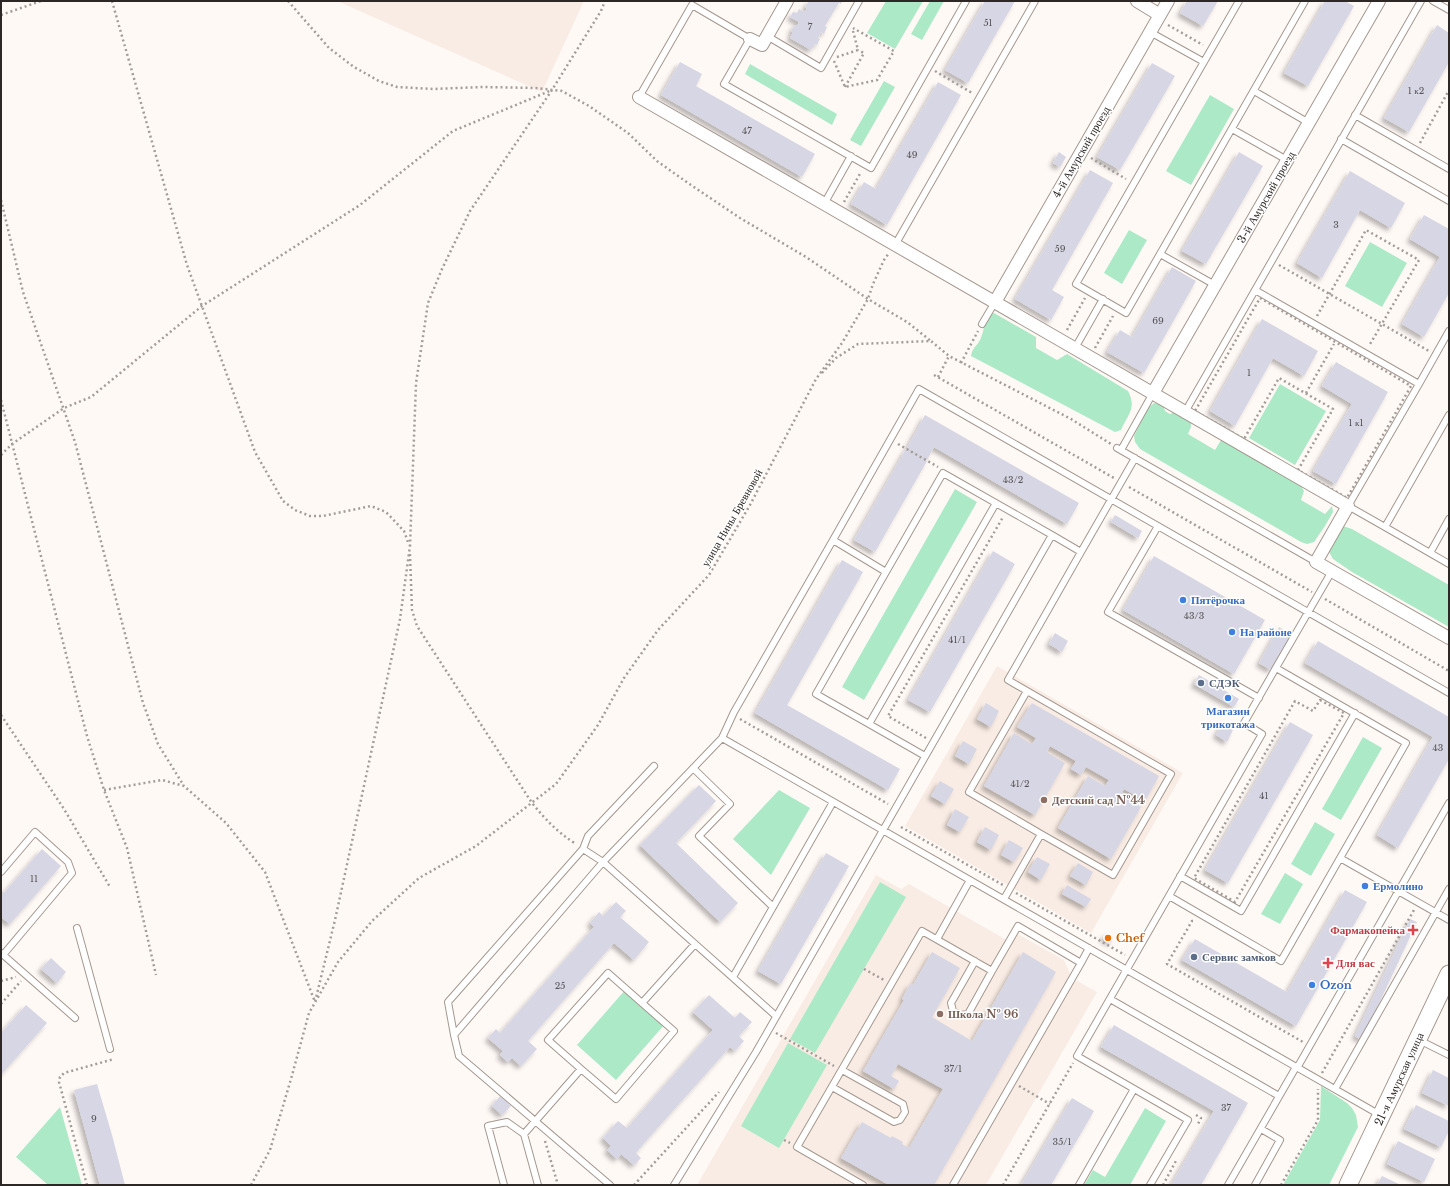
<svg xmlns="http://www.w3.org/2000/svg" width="1450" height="1186" font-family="'Libre Baskerville',serif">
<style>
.built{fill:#f9ece4}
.green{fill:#ace9c7}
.building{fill:#d6d6e4;filter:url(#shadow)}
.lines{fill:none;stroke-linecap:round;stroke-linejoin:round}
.service-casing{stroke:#a4988f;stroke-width:8}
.minor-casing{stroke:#a4988f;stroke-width:14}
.secondary-casing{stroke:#a4988f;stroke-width:19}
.path{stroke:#a39d9a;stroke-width:2.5;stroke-dasharray:2 3;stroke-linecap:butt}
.service{stroke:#fff;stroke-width:6}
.minor{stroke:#fff;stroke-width:12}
.secondary{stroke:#fff;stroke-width:17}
.shop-dot{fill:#3f7fe0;stroke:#fff;stroke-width:1.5}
.service-dot{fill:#5c6f8a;stroke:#fff;stroke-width:1.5}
.education-dot{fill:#8d6e63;stroke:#fff;stroke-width:1.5}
.health-dot{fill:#e0444e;stroke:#fff;stroke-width:1.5}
.food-dot{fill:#e8710a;stroke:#fff;stroke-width:1.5}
.labels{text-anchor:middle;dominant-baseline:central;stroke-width:3;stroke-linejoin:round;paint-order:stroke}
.number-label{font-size:9px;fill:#575455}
.street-label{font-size:11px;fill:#2d2825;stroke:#fff}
.shop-label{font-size:11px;font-weight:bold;fill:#366cbe;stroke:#fff;text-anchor:start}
.service-label{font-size:11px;font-weight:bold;fill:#4e5e75;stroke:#fff;text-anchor:start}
.education-label{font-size:11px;font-weight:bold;fill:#785e54;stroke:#fff;text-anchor:start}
.health-label{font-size:11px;font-weight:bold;fill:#be3a42;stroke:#fff;text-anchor:end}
.food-label{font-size:11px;font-weight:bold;fill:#c56008;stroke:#fff;text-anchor:start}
</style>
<defs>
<filter id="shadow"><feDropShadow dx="-3.5" dy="3.5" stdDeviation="2" flood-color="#0004"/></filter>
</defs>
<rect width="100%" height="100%" fill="#fff9f6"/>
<path class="built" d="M337,1H584L542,92Z
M997,666L1183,773L1091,933L905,826Z
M876,875L901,889L909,884L1010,942L1016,933L1064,960L1072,978L1097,992L986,1185H697Z"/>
<path class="green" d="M886,1H923L895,49L867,33Z
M930,1H944L922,40L911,34Z
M750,64L837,114L832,125L745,74Z
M884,81L895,87L861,146L850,140Z
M1210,95L1234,109L1191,185L1166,171Z
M1129,230L1147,240L1122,284L1104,273Z
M1370,242L1407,263L1382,307L1345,286Z
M994,313L1036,337V348L1057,360L1067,354L1128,391C1137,408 1128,414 1121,430L1115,432L971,356C972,348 977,346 980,340C985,331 983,318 994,313Z
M1280,384L1326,411L1295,465L1249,438Z
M1154,403C1160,404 1164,405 1165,411L1170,414L1175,412L1191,423V427L1188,434L1215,450L1221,440L1301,486L1304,491L1301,500L1325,514L1332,506L1333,512L1325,526L1314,542L1307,544L1301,542L1140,449L1135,442L1134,436L1148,408Z
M955,489L977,502L864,700L842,687Z
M1343,526L1352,529L1449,585V627L1352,572L1333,559L1329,552V545Z
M1363,737L1382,748L1341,820L1322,809Z
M779,790L810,808L771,875L733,839Z
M1315,822L1335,834L1311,876L1291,864Z
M1285,873L1303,884L1280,924L1261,914Z
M880,882L906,897L815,1053L790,1039Z
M626,989L665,1024L616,1080L577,1045Z
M788,1043L827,1065L779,1148L741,1126Z
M1321,1086L1347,1103L1352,1108L1356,1115L1358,1127L1329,1185H1283L1320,1120Z
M60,1107L82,1185H48L16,1157Z
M1145,1108L1166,1121L1130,1185H1084L1093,1170L1105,1177Z"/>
<path class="building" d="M809,1H842L841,4L839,3L825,26L827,27L824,34L821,32L818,38L820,39L817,45L815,44L811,50L790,38L793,32L791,31L795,25L797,26L799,22L790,17L793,12L797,13L799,9L805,12L807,8L805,7Z
M985,1H1015L968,83L945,70Z
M1187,1H1218L1203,26L1180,13Z
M1325,1H1345L1354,6L1308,86L1284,73Z
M1437,25L1449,33V65L1448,64L1409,132L1384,118Z
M680,62L702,74L696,86L815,154L802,177L661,95Z
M1152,63L1175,76L1120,170L1097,157Z
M938,82L961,95L887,225L851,204L864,182L876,189Z
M1059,152L1066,157L1060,167L1053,163Z
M1239,152L1263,166L1206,264L1182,251Z
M1090,170L1113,183L1052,290L1064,297L1051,320L1015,299Z
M1350,171L1405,203L1391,228L1360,210L1322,278L1297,263Z
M1424,215L1449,229V293L1424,337L1402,324L1440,257L1410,239Z
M1172,267L1196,281L1144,373L1107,352L1120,330L1132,337Z
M1262,319L1318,351L1304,376L1273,358L1235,426L1210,411Z
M1336,362L1388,392L1336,484L1313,471L1352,404L1322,386Z
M925,415L1079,503L1067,524L934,447L927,460L907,448Z
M906,449L927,461L875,552L854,540Z
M1115,515L1142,531L1138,538L1111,522Z
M993,551L1015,564L930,712L908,700Z
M1154,556L1265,620L1234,674L1123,610Z
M842,560L863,572L787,705L900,769L888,790L755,713Z
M1279,627L1291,634L1271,670L1259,663Z
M1055,633L1068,641L1062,652L1049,644Z
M1318,641L1449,717V759L1398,848L1377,835L1433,737L1305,663Z
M1199,675L1239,699L1234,707L1194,684Z
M986,703L999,711L991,727L977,719Z
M1032,703L1159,776L1145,801L1124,789L1121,795L1141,807L1111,859L1058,828L1088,776L1105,786L1109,780L1086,767L1081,775L1071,769L1076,761L1050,746L1047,752L1065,763L1035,815L984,786L1014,733L1032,744L1036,738L1017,727Z
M1290,722L1313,735L1228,883L1205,870Z
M1222,724L1233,730L1227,742L1216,735Z
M963,741L977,749L969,764L955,756Z
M940,781L954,789L945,804L931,796Z
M699,785L716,801L676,843L738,903L720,922L640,845Z
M955,809L969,817L960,832L947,825Z
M985,827L999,835L991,850L977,842Z
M1009,840L1023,848L1014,862L1001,855Z
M42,849L61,866L10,924L2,918L1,919V890L4,893Z
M826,853L849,866L781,984L758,971Z
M1037,857L1050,864L1041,880L1028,872Z
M1078,863L1093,872L1086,885L1070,876Z
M1067,885L1091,899L1086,907L1062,894Z
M1345,890L1367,902L1296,1026L1182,960L1195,939L1287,992Z
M616,902L626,911L620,917L649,942L634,960L614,943L528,1041L537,1049L521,1066L512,1058L508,1062L500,1055L503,1051L488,1038L496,1029L500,1033L594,927L590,923L599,912L603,916Z
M1410,919L1417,922L1362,1040L1355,1036Z
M1106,933L1113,937L1111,943L1103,938Z
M932,952L960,968L932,1017L972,1041L1023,952L1056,972L934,1185H889L841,1158L862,1122L891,1138L892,1136L903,1142L902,1144L909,1148L943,1089L898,1064L891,1076L899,1081L894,1089L863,1071L904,1000L902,999L910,984L913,985Z
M51,958L66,972L57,983L41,969Z
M709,995L735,1018L740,1012L752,1022L739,1036L744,1041L735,1051L730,1047L646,1141L636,1153L641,1158L634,1165L621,1154L617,1159L607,1150L611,1146L603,1138L618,1121L627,1128L713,1030L693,1012Z
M26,1005L47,1023L1,1075V1033Z
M1114,1025L1248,1103L1201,1185H1171L1214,1111L1101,1047Z
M1433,1070L1449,1078V1106L1422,1093Z
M97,1084L112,1135L125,1185H100L74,1090Z
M500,1096L511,1106L502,1115L492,1106Z
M1072,1098L1094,1111L1051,1185H1021Z
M1416,1105L1449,1121V1131L1441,1147L1404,1129Z
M1398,1141L1435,1159L1424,1182L1387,1164Z
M1382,1176L1401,1185H1377Z"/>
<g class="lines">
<g class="service-casing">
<path id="service" d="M1433,1L1449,10
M1150,32L1204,62
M767,36L821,68L859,1
M1254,91L1309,123
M639,97L692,5L750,39L724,84L871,168L966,1
M1355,115L1449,169
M1232,129L1287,160
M1341,139L1449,201
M824,204L851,156
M895,245L1035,1
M1160,254L1305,1
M1215,285L1160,254L1126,313L1076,284L1239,1
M1255,290L1419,384L1348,506L1385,527L1449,415
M982,324L995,302
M1075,348L1103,299
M1419,384L1449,331
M1185,412L1421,1
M1117,448L1316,562
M1121,450L1153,393
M1158,526L1108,612L1259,698
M1385,527L1449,564
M1052,535L943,473L886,572L833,540L919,389L1449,693
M1430,553L1449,519
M1027,691L969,792L1041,834
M869,724L816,694L886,572
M722,738L1380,1115
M925,756L869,724L996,503
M693,768L730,804L699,836L773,907
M583,849L603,862L776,1016
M1340,858L1449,920
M1,872L35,832L68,862L72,873L3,955
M1180,876L1241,911L1355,713
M1169,896L1281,961L1406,743L1276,668
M1004,899L1041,834L1113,875L1171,774L1008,680L1081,552
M77,928L110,1049
M937,939L970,880
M1,953L75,1018
M975,961L951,1003L953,1011L961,1015L968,1014L992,971
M1081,963L1089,948
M733,977L833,802
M1110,999L1279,1096
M454,1035L448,1002L583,849L588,836L654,766
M1419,1040L1449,1055
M1297,1068L1449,803
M581,1069L548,1040L608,973L642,1003
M832,1087L894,1122L900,1120L905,1112L903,1104L842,1070
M1335,1089L1449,889
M504,1185L488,1126L507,1122L524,1134
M538,1185L524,1134L581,1069L616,1099L674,1031L642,1003L695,944
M610,1185L459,1056L454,1035L603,862L722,738L734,712L833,540
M674,1185L756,1052L1052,535L1081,552L1135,458
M863,1185L797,1147L922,931L992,971L1018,926L1081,963L953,1185
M1079,1185L1134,1089
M1150,1185L1188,1120L1077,1056L1262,734L1244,723L1332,571
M1228,1185L1296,1067
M1255,1185L1280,1140L1261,1129"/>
</g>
<g class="minor-casing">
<path id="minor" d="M1137,1L1160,15
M750,39L762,45L787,1
M639,97L1348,506L1316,562L1449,638
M995,302L1168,1
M1153,393L1379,1"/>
</g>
<g class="secondary-casing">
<path id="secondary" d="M1348,1185L1449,974"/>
</g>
<path class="path" d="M112,1L187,265L255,452L283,501L295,510L310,516H323L371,506L386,512L404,531L409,545
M288,1L329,48L354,67L379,81L397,87L433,89L483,87L536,88L562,91L589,106L628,133L657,161L688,183L740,218L806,257L868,299L907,322L931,341
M1,15L41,1
M1168,25L1203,45
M837,57L858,50L853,31
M834,61L845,87L877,80L894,51L853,28
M935,71L972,93
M845,87L864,53L858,50
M1420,143L1449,90
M1091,158L1126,179
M1,200L23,292L75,442L143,703L158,744L184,786
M844,202L861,172
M1279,265L1429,351
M1260,298L1411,386L1347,498L1298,470L1333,409L1279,378L1244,439L1195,411Z
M1317,316L1366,230L1419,260L1369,346
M1067,330L1085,298
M1095,348L1113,316
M961,363L978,331
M822,373L836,358L858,344L931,341L949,356L1071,419L1111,444
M934,375L1114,478
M938,377L949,356
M1306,393L1334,344
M1,400L87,736L104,790L127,848L156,975
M898,444L938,467
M1,455L12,444L64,408L91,397L202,306L360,205L453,131L552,90
M1129,487L1312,592
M410,554L412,610L417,626L532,803C546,820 557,832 576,844
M1325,599L1449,671
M1320,700L1344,713L1235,902L1194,878L1295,701L1313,711Z
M1,715L64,809L110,887
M740,719L888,804
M926,738L888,716L1003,517
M104,790L162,780L184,786L226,823L265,872L315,1002L335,920L400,619L410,546L416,383L428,303L442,269L470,211L552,90L601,11L605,1
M901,827L1003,885
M1016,893L1125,955
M1193,921H1192L1167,964L1303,1042
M864,969L884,980
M1,981L16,977
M1,1004L21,981
M776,1033L834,1066
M1322,1073L1414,910
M1019,1086L1050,1104
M1196,1115L1201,1118L1197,1126
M784,1140L790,1143
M545,1141L558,1185
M87,1185L59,1082L60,1077L64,1073L114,1059
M251,1185L270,1150L291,1079L309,1013L338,962L372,921L419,878L476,846L556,784L598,725L624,678L658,630L709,575L750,505L816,379L842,343L868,299L873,284L884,260L889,253
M634,1185L719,1092
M1003,1185L1073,1063
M1163,1185L1177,1159
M1281,1185L1318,1120V1089"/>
<use href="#service" class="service"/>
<use href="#minor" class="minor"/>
<use href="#secondary" class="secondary"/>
</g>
<g class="shop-dot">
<circle cx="1183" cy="600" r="4"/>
<circle cx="1232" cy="632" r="4"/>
<circle cx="1228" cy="698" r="4"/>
<circle cx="1365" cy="886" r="4"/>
<circle cx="1312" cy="985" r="4"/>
</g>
<g class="service-dot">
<circle cx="1201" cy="683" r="4"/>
<circle cx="1194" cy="957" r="4"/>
</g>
<g class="education-dot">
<circle cx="1044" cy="800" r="4"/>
<circle cx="940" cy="1014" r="4"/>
</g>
<g class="health-dot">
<path d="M1411 924h4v4h4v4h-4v4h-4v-4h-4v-4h4z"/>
<path d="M1326 957h4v4h4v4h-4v4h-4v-4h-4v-4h4z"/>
</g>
<circle class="food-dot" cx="1108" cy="938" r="4"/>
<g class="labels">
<g class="number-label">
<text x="988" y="22">51</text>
<text x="810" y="26">7</text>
<text x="1416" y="90">1 к2</text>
<text x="747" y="130">47</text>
<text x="912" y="154">49</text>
<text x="1336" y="224">3</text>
<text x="1060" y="248">59</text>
<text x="1158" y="320">69</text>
<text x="1249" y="372">1</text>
<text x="1356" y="422">1 к1</text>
<text x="1013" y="479">43/2</text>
<text x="1194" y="615">43/3</text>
<text x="957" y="639">41/1</text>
<text x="1438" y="747">43</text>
<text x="1020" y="783">41/2</text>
<text x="1264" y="795">41</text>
<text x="34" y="878">11</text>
<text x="560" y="985">25</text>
<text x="953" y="1068">37/1</text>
<text x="1226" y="1107">37</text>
<text x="94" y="1118">9</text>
<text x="1062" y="1141">35/1</text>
</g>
<g class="street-label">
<text transform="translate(1081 152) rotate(-60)">4-й Амурский проезд</text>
<text transform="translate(1266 197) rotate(-60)">3-й Амурский проезд</text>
<text transform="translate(732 518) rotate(-60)">улица Нины Бревновой</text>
<text transform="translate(1399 1079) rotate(-65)">21-я Амурская улица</text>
</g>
<g class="shop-label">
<text x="1191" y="600">Пятёрочка</text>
<text x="1240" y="632">На районе</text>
<text x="1228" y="711" text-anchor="middle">Магазин<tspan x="1228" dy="13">трикотажа</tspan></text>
<text x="1373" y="886">Ермолино</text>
<text x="1320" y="985">Ozon</text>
</g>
<g class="service-label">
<text x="1209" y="683">СДЭК</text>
<text x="1202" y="957">Сервис замков</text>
</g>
<g class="education-label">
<text x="1052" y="800">Детский сад №44</text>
<text x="948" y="1014">Школа № 96</text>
</g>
<g class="health-label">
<text x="1405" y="930">Фармакопейка</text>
<text x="1336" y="963" text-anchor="start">Для вас</text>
</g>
<g class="food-label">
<text x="1116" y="938">Chef</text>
</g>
</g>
<rect width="1450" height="1186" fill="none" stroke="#2d2825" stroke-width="4"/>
</svg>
